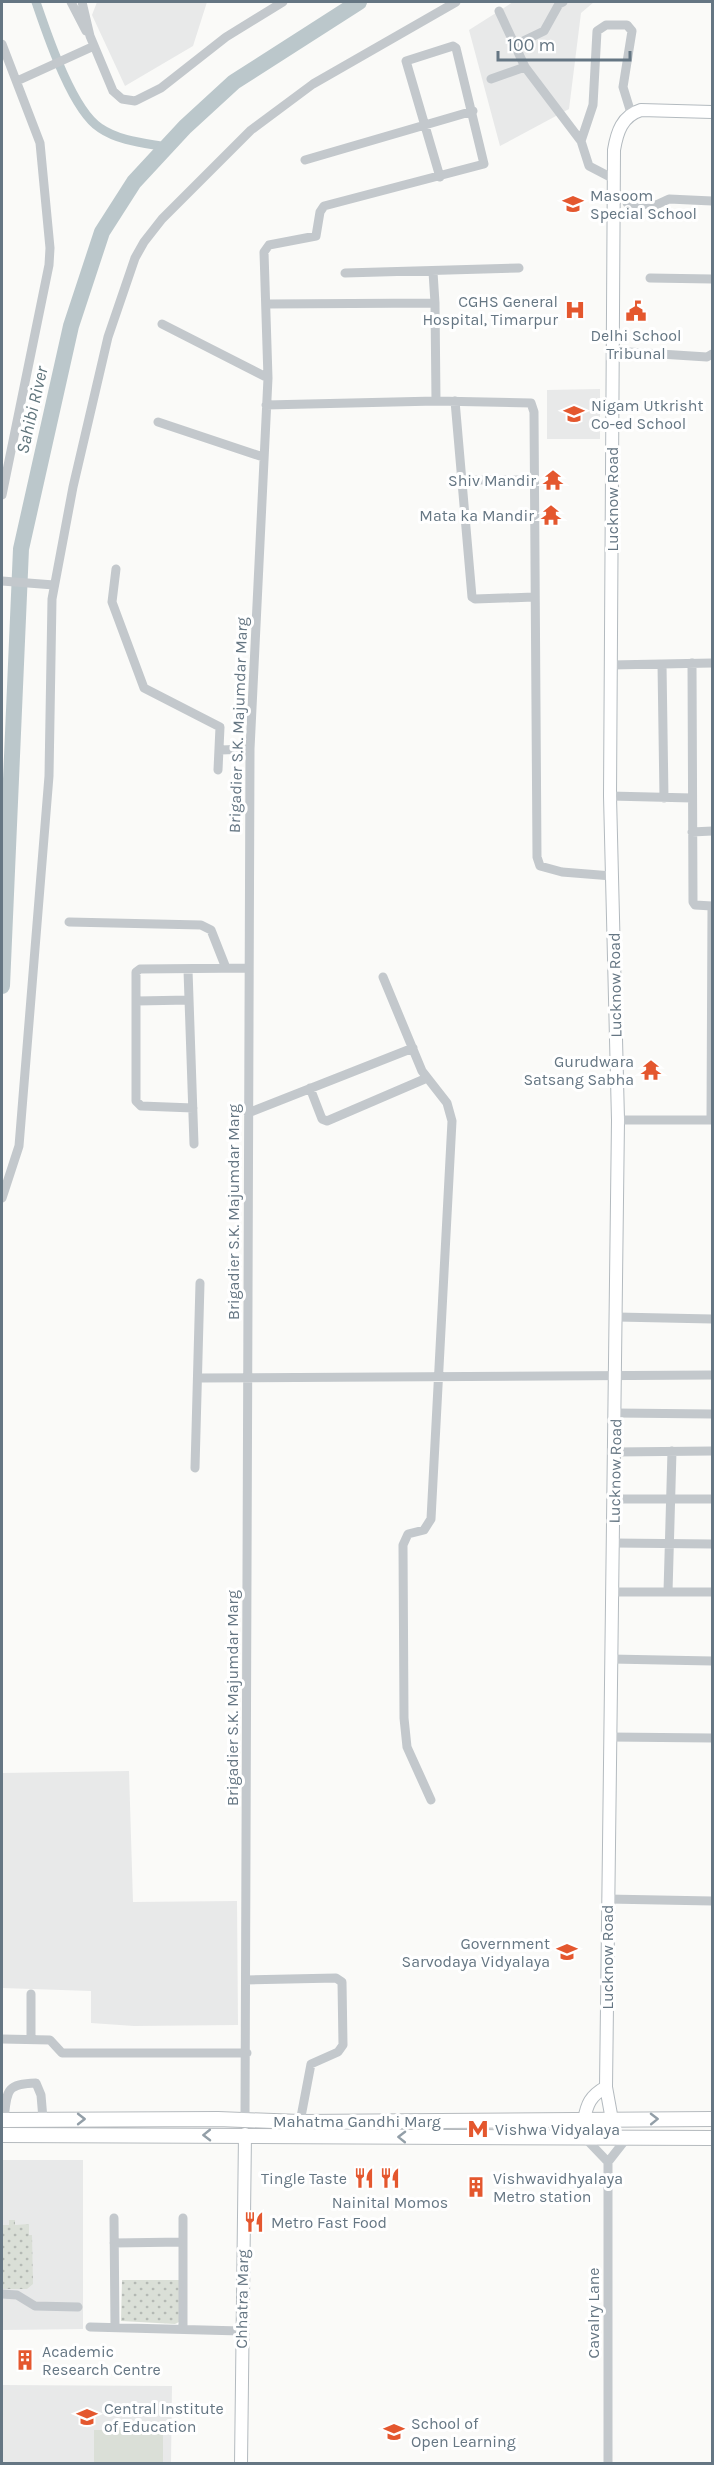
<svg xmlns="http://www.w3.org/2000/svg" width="714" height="2465" font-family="Karla,sans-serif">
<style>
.built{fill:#e8e9e9}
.green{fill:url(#green-dots)}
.pitch{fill:#dadfd7}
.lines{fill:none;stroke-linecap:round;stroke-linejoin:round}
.canal{stroke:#bbc7cb;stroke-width:9}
.river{stroke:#bbc7cb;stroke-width:16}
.secondary-casing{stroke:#b3babf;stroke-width:14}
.primary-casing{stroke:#b5babe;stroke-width:16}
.street{stroke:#c3c8cc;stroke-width:9}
.secondary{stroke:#fff;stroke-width:12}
.primary{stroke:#fff;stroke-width:14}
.oneway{stroke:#939fa8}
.labels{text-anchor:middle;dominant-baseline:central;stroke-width:6;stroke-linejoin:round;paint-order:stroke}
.poi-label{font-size:16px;fill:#657683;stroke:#fff;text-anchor:start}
.street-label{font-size:16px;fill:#657683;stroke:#fff}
.water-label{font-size:18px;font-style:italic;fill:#60757c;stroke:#fff}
</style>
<defs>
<pattern id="green-dots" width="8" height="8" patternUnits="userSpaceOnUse" patternTransform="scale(1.5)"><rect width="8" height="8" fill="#dadfd7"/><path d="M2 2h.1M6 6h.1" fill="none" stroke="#b4b9b4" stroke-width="1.8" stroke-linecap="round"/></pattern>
</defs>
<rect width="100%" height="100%" fill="#fafaf8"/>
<path class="built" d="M97,2H207L193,46L125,86L92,15Z
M513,2H594L581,13L569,109L500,146L469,30Z
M600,389V439H547V390Z
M129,1771L133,1902L237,1901L238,2025L134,2026L91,2023V1991L2,1988V1773Z
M2,2160H83V2329L2,2330Z
M2,2385L172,2386L171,2463L2,2464Z"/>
<path class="green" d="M9,2220H15V2225L29,2224V2235H32L33,2284L27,2289H2V2225H9Z
M122,2280H180L179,2322L175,2324L121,2321Z"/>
<path class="pitch" d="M94,2430H163V2463H94Z"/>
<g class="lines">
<path class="canal" d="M36,2C47,34 72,110 100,128C119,141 144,143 166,147"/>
<path class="river" d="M2,986L21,549L71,326L102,232L134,182L185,127L234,82L359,2"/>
<g class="secondary-casing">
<path id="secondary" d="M584,2120C587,2104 590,2096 606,2087
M612,2120L606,2087L618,1120L610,796L614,150C617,132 622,116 641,110L712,112
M241,2464L245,2134"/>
</g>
<g class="primary-casing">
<path id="primary" d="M2,2120L218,2119L300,2122L712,2119
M2,2135L712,2138"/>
</g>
<path class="street" d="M71,2L86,31
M82,2L90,36L113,91L122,99L135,101L161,88L226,37L283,2
M499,11L525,67L581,141L593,105L597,31L606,25H627L632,31L623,87L631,113
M2,44L40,143L50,248L49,265L2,495
M515,45L544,31L559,4L563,2
M491,79L525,67
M17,81L94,46
M581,141L589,166L614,179
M305,160L473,111
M627,203L656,205L669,199L712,201
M433,272L435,303
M345,273L519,268
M650,278L712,279
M268,304L435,303L436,401
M162,324L268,378
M613,351L707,357L712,354
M455,401L472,597L475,599L534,597
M266,405L436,401L531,403L534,412L537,857L540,866L562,872L612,876
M158,422L263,457
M463,480H533
M116,569L112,602L144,688L220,727L218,770
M2,581L54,585
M692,663L693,902L695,905L712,906
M662,664L664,798
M611,665L712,663
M220,750L250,749
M610,796L692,798
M692,832L712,831
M69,922L201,925L211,930L226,968
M188,970L194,1144
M383,977L422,1071L447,1103L452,1121L431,1519L424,1530L408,1534L403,1545L404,1718L407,1747L431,1800
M137,1001L189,1000
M310,1088L322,1119L327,1121L427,1078
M193,1108L141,1106L136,1101V972L140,969L249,968
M248,1113L413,1048
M618,1120H712
M711,1120L712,906
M2,1198L19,1146L49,776L52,599L73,487L108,337L135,258L144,242L162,219L251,130L313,84L456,2
M617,1317L712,1319
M198,1378L712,1375
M616,1413L712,1414
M615,1452L712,1451
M195,1468L200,1283
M614,1499H712
M614,1543L712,1544
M613,1592H712
M668,1592L672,1451
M611,1659L712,1661
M610,1737L712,1738
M607,1899L712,1901
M247,1980L336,1978L342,1982L343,2045L338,2052L311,2064L300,2122
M2,2039L50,2040L62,2053H247
M31,2039V1994
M245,2119L250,749L268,378L264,252L269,245L316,236L320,212L324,206L484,164L456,48L453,46L406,61L440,177
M4,2120C7,2091 5,2084 36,2083L41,2095L43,2119
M586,2139L608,2162L626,2139
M114,2218L115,2327
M114,2243L183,2242
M2,2294L17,2295L35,2306L78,2307
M90,2327L241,2331
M183,2328V2218
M608,2464V2162"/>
<use href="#secondary" class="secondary"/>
<use href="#primary" class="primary"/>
</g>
<defs><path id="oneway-chevron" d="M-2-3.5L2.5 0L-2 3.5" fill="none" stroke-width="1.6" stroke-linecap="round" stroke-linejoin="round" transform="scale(1.5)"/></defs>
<g class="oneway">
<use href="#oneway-chevron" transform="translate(81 2119)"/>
<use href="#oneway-chevron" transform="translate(654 2119) rotate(-1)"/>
<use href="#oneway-chevron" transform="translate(207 2135) rotate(179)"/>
<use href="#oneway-chevron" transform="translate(402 2137) rotate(-179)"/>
</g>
<defs>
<g id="school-bare" transform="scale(1.62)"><path d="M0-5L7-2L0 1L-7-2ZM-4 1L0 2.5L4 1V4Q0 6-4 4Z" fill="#e4572e" stroke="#fff" stroke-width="2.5" paint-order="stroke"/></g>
<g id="hospital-bare" transform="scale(1.62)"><path d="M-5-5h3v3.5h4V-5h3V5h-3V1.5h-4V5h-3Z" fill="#e4572e" stroke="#fff" stroke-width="2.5" paint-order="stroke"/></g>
<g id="civic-bare" transform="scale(1.62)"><path d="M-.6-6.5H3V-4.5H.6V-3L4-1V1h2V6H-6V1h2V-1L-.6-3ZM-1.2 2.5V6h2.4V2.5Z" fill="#e4572e" stroke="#fff" stroke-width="2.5" paint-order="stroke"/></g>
<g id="temple-bare" transform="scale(1.62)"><path d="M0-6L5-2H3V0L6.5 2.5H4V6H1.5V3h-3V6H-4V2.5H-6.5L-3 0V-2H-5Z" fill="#e4572e" stroke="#fff" stroke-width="2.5" paint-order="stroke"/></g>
<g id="metro-bare" transform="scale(1.62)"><path d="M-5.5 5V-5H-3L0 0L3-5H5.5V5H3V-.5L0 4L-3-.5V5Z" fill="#e4572e" stroke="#fff" stroke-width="2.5" paint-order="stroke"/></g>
<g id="restaurant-bare" transform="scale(1.62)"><path d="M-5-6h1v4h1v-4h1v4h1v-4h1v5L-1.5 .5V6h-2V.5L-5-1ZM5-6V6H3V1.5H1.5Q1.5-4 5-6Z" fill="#e4572e" stroke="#fff" stroke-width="2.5" paint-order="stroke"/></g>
<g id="building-bare" transform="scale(1.62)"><path d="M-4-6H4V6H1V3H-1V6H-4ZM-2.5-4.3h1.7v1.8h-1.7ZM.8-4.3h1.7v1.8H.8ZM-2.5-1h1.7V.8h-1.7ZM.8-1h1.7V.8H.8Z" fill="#e4572e" stroke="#fff" stroke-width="2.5" paint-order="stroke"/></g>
<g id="university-bare" transform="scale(1.62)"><path d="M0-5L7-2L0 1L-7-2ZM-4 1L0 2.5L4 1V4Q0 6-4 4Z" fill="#e4572e" stroke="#fff" stroke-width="2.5" paint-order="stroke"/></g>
</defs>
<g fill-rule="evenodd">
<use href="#school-bare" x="573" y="204"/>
<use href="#hospital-bare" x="575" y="310"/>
<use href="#civic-bare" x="636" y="311"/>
<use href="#school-bare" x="574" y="414"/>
<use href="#temple-bare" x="553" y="480"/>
<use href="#temple-bare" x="551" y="515"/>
<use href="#temple-bare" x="651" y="1070"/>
<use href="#school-bare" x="567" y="1952"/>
<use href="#metro-bare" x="478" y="2129"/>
<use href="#restaurant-bare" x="364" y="2178"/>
<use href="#restaurant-bare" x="390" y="2178"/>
<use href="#building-bare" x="476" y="2187"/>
<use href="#restaurant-bare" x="254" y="2222"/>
<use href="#building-bare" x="25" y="2360"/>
<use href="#university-bare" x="87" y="2417"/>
<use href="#university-bare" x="394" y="2432"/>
</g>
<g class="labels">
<g class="poi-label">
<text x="590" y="195">Masoom<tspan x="590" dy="18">Special School</tspan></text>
<text x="558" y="301" text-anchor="end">CGHS General<tspan x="558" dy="18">Hospital, Timarpur</tspan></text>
<text x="636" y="335" text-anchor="middle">Delhi School<tspan x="636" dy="18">Tribunal</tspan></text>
<text x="591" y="405">Nigam Utkrisht<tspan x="591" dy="18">Co-ed School</tspan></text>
<text x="536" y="480" text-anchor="end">Shiv Mandir</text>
<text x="534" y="515" text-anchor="end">Mata ka Mandir</text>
<text x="634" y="1061" text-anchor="end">Gurudwara<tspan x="634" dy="18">Satsang Sabha</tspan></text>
<text x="550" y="1943" text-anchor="end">Government<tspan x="550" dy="18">Sarvodaya Vidyalaya</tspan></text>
<text x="495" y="2129">Vishwa Vidyalaya</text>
<text x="347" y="2178" text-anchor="end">Tingle Taste</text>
<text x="493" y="2178">Vishwavidhyalaya<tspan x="493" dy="18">Metro station</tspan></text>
<text x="390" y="2202" text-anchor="middle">Nainital Momos</text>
<text x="271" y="2222">Metro Fast Food</text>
<text x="42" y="2351">Academic<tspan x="42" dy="18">Research Centre</tspan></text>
<text x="104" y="2408">Central Institute<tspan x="104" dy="18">of Education</tspan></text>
<text x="411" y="2423">School of<tspan x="411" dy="18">Open Learning</tspan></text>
</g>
<g class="street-label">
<text transform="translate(612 499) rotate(-90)">Lucknow Road</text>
<text transform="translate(238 725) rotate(-88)">Brigadier S.K. Majumdar Marg</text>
<text transform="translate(615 985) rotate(-91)">Lucknow Road</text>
<text transform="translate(233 1212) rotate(-90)">Brigadier S.K. Majumdar Marg</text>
<text transform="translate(615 1471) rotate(-89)">Lucknow Road</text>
<text transform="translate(232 1698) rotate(-90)">Brigadier S.K. Majumdar Marg</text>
<text transform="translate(607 1957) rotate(-90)">Lucknow Road</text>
<text x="357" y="2121">Mahatma Gandhi Marg</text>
<text transform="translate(242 2299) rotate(-89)">Chhatra Marg</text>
<text transform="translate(593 2313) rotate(-90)">Cavalry Lane</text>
</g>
<g class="water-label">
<text transform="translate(32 410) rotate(-77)">Sahibi River</text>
</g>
</g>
<rect width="714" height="2465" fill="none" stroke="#657683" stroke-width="6"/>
<path d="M498 51v9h132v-9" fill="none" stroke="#657683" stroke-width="3"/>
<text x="507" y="51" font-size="18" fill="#657683" stroke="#ffffff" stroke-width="4.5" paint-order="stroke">100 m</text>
</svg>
